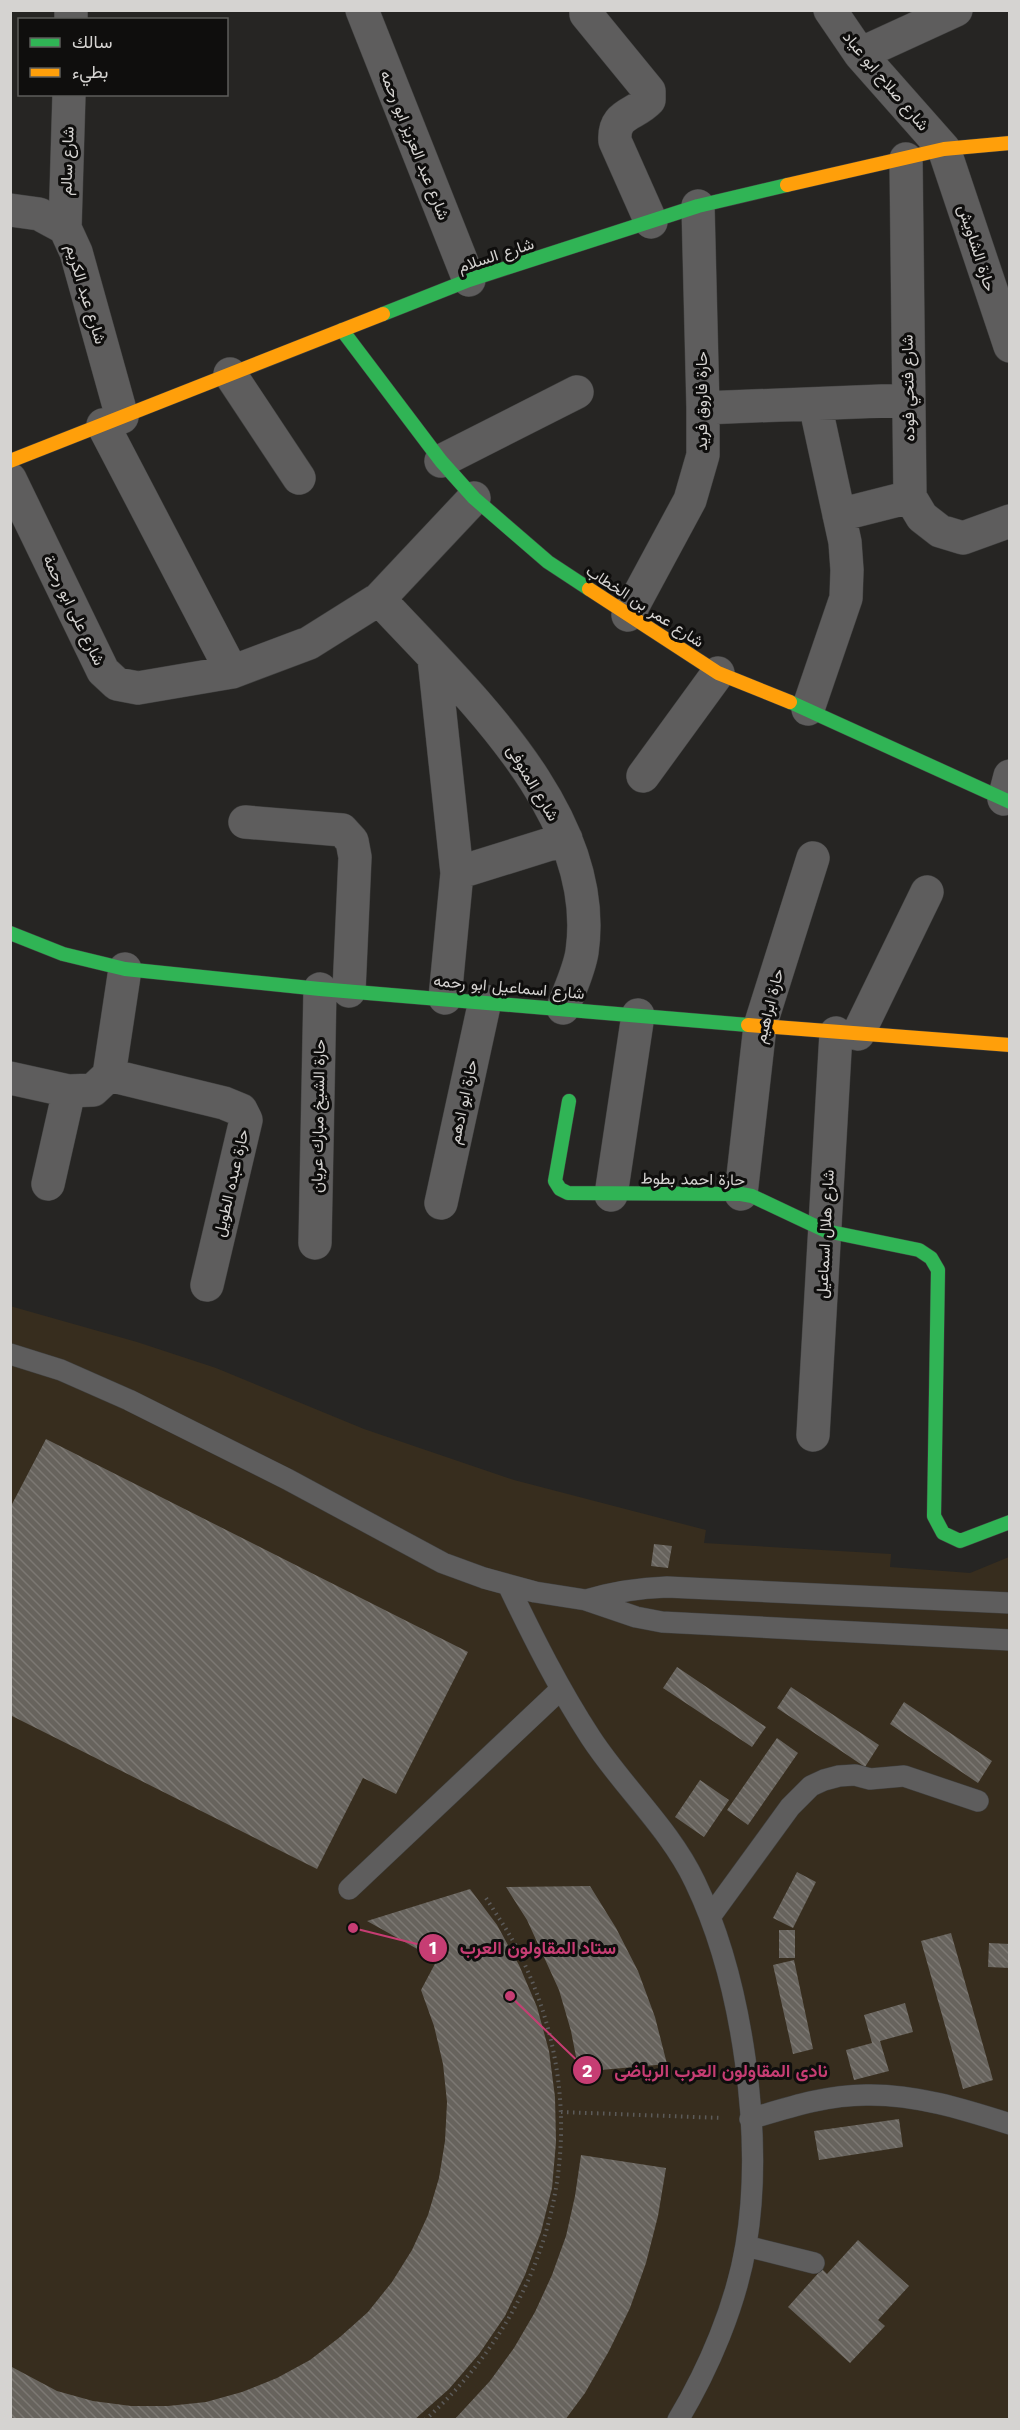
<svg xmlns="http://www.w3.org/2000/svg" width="1020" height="2430" font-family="'Work Sans',Vazirmatn,sans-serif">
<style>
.pitch{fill:#372d1e}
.building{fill:url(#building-back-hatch)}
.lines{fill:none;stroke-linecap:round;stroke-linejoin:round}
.lane-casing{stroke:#414140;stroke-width:22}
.street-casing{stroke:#414140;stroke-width:34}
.fast-casing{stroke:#414140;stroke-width:15}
.slow-casing{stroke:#414140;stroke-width:15}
.path{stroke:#5c5b5a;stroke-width:4;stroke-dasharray:1.5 4.5;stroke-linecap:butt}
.lane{stroke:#5e5d5d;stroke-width:21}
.street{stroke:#5e5d5d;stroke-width:33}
.fast{stroke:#30b455;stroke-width:14}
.slow{stroke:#ff9f0a;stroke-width:14}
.labels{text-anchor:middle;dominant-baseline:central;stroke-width:6;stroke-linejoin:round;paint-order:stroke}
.street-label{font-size:16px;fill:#d5d3d1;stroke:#0f0e0d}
.leader{fill:none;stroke:#c63d73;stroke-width:2}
.callout-dot{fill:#c63d73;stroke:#0f0e0d;stroke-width:2}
.mark-label{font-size:18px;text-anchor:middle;font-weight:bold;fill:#fff}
.callout-label{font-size:18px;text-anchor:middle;font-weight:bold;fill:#c63d73;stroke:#0f0e0d;stroke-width:6;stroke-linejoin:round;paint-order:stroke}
</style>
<defs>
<pattern id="building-back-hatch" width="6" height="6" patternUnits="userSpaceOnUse" patternTransform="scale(1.5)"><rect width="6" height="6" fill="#67635d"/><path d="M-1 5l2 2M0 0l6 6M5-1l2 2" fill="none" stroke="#7c7873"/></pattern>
</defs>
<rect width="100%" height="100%" fill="#262523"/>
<path class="pitch" d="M10,1306L137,1342L216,1368L364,1429L514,1480L706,1530L704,1543L891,1554L890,1567L970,1573L1009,1557V2419H11Z"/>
<path class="building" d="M46,1439L468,1652L396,1794L363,1778L317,1869L10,1715V1508Z
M654,1544L672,1546L668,1568L651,1566Z
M677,1667L766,1727L752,1747L663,1688Z
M791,1687L879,1745L865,1767L777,1708Z
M904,1702L992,1761L978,1783L890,1724Z
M777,1738L798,1753L748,1825L727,1810Z
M700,1780L729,1800L704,1837L675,1817Z
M797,1872L816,1882L793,1928L773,1918Z
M590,1886L616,1928L638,1971L655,2017L667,2064L579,2072L571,2031L559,1990L527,1920L506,1887Z
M470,1889L497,1925L519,1965L537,2007L549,2051L555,2097L556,2142L552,2188L541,2232L525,2275L505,2316L479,2354L449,2389L414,2420H10V2366L57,2391L93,2401L131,2406H168L206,2402L242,2392L277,2378L310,2360L340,2337L368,2312L392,2282L412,2250L428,2215L439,2178L445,2141L447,2102L443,2064L434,2026L421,1990L437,1960L367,1921Z
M779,1930H795V1958H779Z
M951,1933L993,2080L963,2089L921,1941Z
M989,1943L1010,1944V1968L988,1967Z
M794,1960L813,2049L793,2054L773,1965Z
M905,2003L913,2032L880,2041L889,2071L854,2080L846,2050L872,2043L864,2015Z
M899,2119L903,2147L819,2160L814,2131Z
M581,2155L666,2168L658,2216L646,2263L630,2308L609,2351L585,2393L565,2420H454L490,2381L514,2348L535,2312L552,2275L566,2236L575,2196Z
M858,2240L909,2286L878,2320L885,2326L850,2363L788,2307L822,2269L827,2274Z"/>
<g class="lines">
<g class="lane-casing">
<path id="lane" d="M10,1354L61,1370L129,1400L287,1479L443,1563L484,1578L535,1592L586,1600L636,1617L662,1622L1010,1640
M508,1585C533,1637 559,1689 591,1738C623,1787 670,1829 695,1882C743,1982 764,2137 746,2245C736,2305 709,2368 678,2420
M586,1600C613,1592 638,1588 667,1587L1010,1603
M349,1889L561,1689
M710,1917L790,1807L811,1786L824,1780L839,1776L855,1775L870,1779L904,1776L978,1801
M750,2119C787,2108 826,2095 866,2095C915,2094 963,2109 1010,2124
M746,2246L814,2263"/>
</g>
<g class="street-casing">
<path id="street" d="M362,10L469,280
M586,10V14L649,91V100C634,116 613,113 615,141L651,222
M830,10L860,54L944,149L1010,346
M71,20V10
M860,54L956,10
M906,159L910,497L922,517L940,531L963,538L1010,521
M10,210L39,214L65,228L76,252L122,417
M65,228L69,94
M230,374L299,478
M703,408L907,400
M103,425L232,672
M441,461L577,392
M10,479L103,671L117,684L138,688L232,672L309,643L379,599L474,498
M839,515L910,497
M379,599C464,691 602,814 582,952C579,971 569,991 563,1008
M628,615L690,500L703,455V408L698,206
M434,658L457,873L445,998
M808,709L846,598L847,570L845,542L815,404
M643,776L718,673
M1004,799L1010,776
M245,822L342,830L352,841L355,857L349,991
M457,873L566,839
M858,1034L927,892
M109,1075L224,1103L241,1110L246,1120L207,1285
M10,1078L69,1091L93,1090L109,1075L125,969
M48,1184L69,1091
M741,1194L760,1026L813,858
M611,1195L638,1015
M441,1203L485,1001
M315,1243L320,989
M813,1435L836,1033"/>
</g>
<g class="fast-casing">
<path id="fast" d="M383,314L469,280L698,206L787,185
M342,330L441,461L474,498L548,562L589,589
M790,702L1010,802
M10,933L63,954L125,969L320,989L748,1025
M569,1101L555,1181L560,1189L568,1193L741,1194L752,1196L826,1231L919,1250L931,1258L938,1270L934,1516L943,1533L960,1541L1010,1522"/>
</g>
<g class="slow-casing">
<path id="slow" d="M787,185L944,149L1010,143
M10,461L383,314
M589,589L718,673L790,702
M748,1025L1010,1045"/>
</g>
<path class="path" d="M561,2112L722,2118
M425,2420C556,2303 599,2126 525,1965C515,1941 500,1920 486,1898"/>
<use href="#lane" class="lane"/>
<use href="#street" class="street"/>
<use href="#fast" class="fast"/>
<use href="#slow" class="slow"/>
</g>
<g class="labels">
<g class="street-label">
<text transform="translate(886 81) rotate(50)">شارع صلاح ابو عياد</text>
<text transform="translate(415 145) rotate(68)">شارع عبد العزيز ابو رحمه</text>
<text transform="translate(67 161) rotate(-88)">شارع سالم</text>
<text transform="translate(977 248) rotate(72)">حارة الشاويش</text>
<text transform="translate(496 255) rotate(-18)">شارع السلام</text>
<text transform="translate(86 294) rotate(73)">شارع عبد الكريم</text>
<text transform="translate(908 388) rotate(-91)">شارع فتحي فوده</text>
<text transform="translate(701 401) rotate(-90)">حارة فاروق فريد</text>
<text transform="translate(645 606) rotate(33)">شارع عمر بن الخطاب</text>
<text transform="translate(74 610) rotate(64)">شارع على ابو رحمة</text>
<text transform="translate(533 783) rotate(59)">شارع المنوفى</text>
<text transform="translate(509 987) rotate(5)">شارع اسماعيل ابو رحمه</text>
<text transform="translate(769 1006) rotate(-76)">حارة ابراهيم</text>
<text transform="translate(463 1102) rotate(-78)">حارة ابو ادهم</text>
<text transform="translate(318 1116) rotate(-89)">حارة الشيخ مبارك عريان</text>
<text transform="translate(693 1179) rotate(1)">حارة احمد بطوط</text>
<text transform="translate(231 1183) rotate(-77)">حارة عبده الطويل</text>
<text transform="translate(825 1234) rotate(-87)">شارع هلال اسماعيل</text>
</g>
</g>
<path class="leader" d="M353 1928L433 1948M510 1996L587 2070"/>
<g class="callout-dot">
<circle cx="353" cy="1928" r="6"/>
<circle cx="510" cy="1996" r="6"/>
<circle cx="433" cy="1948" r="15"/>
<circle cx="587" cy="2070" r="15"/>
</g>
<g class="mark-label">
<text x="433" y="1954">1</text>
<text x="587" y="2077">2</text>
</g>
<g class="callout-label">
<text x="538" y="1954">ستاد المقاولون العرب</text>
<text x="721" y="2077">نادى المقاولون العرب الرياضى</text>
</g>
<rect width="1020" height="2430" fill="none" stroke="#d5d3d1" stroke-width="24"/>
<rect x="18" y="18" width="210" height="78" fill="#0f0e0d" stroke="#5e5d5b" stroke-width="1.5"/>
<rect x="30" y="38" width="30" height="9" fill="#30b455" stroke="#5e5d5b" stroke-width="1.5"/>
<text x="72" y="48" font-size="18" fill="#d5d3d1">سالك</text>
<rect x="30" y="68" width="30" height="9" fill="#ff9f0a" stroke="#5e5d5b" stroke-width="1.5"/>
<text x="72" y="78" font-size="18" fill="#d5d3d1">بطيء</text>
</svg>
